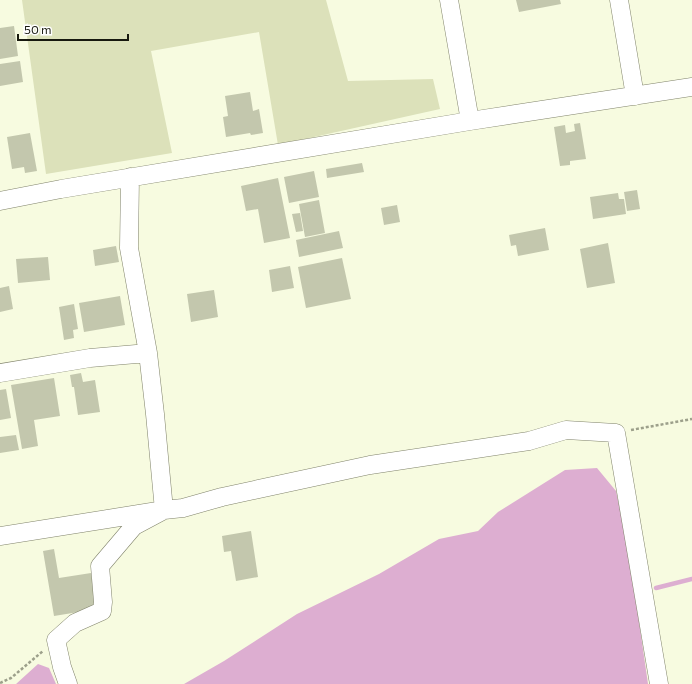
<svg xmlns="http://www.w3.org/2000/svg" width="692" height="684" font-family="Commissioner,sans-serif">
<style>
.green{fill:#dce1ba}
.water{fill:#ddaed1}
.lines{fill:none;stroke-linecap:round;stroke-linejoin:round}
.stream{stroke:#ddaed1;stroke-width:4.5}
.building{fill:#c3c7ad}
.minor-casing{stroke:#80836b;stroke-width:19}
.path{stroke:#9da08b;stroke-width:2.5;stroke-dasharray:3 2;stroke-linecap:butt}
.minor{stroke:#fff;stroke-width:18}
</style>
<rect width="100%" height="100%" fill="#f7fbe0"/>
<path class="green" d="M22,0H326L348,81L433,79L440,109L278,145L259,32L151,51L172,153L46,174Z"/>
<path class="water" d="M597,468L616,491L628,545L648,684H184L224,661L297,614L379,574L439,539L478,531L498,512L565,470Z
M38,664L49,668L56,684H16Z"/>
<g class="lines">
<path class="stream" d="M656,588L692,579"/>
</g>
<path class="building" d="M516,0H560L561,4L519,12Z
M14,26L18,56L0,59V28Z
M20,61L23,82L0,86V64Z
M250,92L253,111L259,109L263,133L251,135L250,133L226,137L223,117L228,116L225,96Z
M580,123L586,159L570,161V165L560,166L554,127L565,125L566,133L575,131L574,124Z
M30,133L37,171L25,173L24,167L12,169L7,137Z
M362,163L364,172L327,178L326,169Z
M314,171L319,197L289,203L284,177Z
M278,178L290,238L264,243L258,209L246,211L241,186Z
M637,190L640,209L627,211L624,192Z
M618,193L619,199H624L626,214L593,219L590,197Z
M319,200L325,233L305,237L299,204Z
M397,205L400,222L384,225L381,208Z
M300,213L303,231L296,232L292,214Z
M545,228L549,250L518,256L516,245L511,246L509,235Z
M339,231L343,248L299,257L296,240Z
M608,243L615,283L587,288L580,249Z
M116,246L119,262L95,266L93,250Z
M48,257L50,280L18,283L16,259Z
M342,258L351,299L306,308L298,267Z
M290,266L294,288L272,292L269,270Z
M9,286L13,309L0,312V288Z
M214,290L218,317L191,322L187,294Z
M120,296L125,325L84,332L79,303Z
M74,304L78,329L73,330L74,338L64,340L59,307Z
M81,373L83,382L95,380L100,412L78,415L74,387H72L70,375Z
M54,378L60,416L34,420L38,446L22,449L11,385Z
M6,389L11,418L0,420V390Z
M16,435L19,450L0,453V437Z
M251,531L258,577L236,581L231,551L224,552L222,536Z
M54,549L59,578L91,573L97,609L54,616L43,551Z"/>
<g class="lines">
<g class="minor-casing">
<path id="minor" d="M449,0L470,121
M619,0L635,96
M0,201L61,189L470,121L692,87
M0,373L90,358L148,353
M0,536L164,510L183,508L222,497L370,465L529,441L566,430L616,433L659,684
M68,684L62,667L56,640L75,623L102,611L103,602L100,566L134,526L164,510L155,414L148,353L129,248L130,177"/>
</g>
<path class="path" d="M631,430L692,419
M0,683L11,678L43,651"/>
<use href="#minor" class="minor"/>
</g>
<path d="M18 34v6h110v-6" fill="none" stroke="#17180e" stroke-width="2"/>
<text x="24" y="34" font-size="12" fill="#17180e" stroke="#ffffff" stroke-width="3" paint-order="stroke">50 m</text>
</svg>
